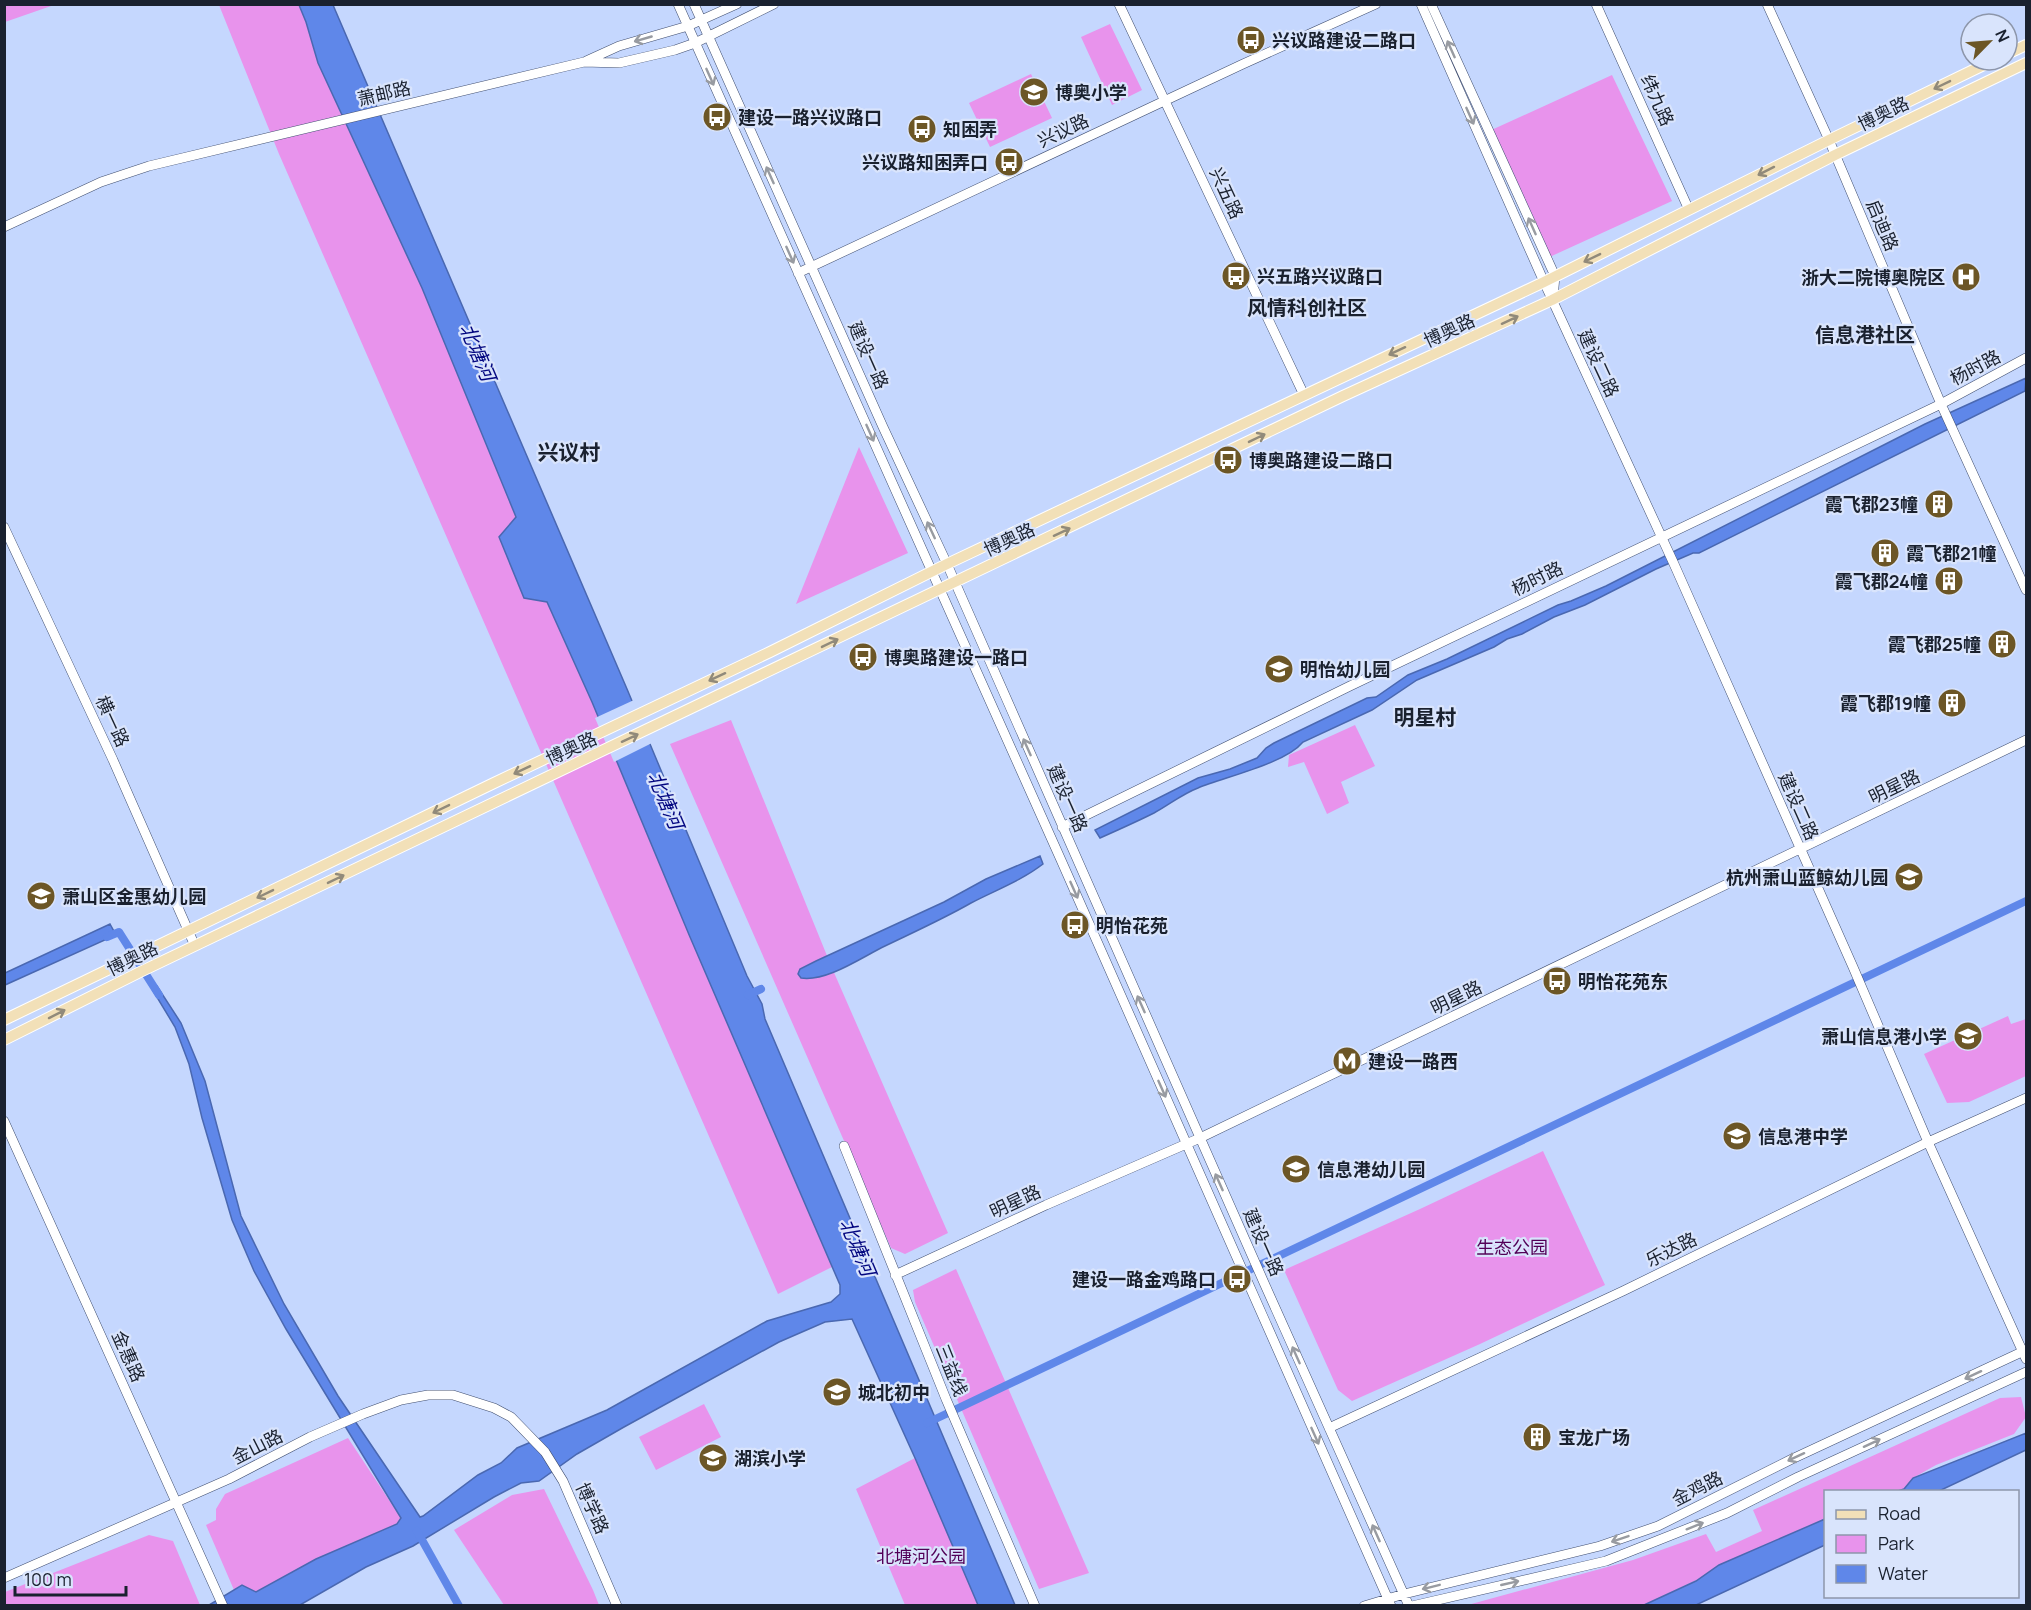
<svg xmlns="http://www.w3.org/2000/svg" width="2031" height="1610" font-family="Manrope,'Noto Sans SC',sans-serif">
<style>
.green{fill:#e893ec}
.water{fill:#5f87e9;stroke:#4a68b1;stroke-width:1.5}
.pier{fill:#c5d7fe}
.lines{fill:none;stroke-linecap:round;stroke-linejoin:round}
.canal{stroke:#5f87e9;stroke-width:8}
.secondary-casing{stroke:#414f70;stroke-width:10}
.primary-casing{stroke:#fff;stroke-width:12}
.secondary{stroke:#fff;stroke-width:9}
.primary{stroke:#f2e0b8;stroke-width:10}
.oneway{stroke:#989ba1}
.oneway2{stroke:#918a7a}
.labels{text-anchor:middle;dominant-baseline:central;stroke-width:4.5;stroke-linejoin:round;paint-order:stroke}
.poi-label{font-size:18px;font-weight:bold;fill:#1a212f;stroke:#d9e4fc;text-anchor:start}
.street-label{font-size:18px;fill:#1a212f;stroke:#d9e4fc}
.park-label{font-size:18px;fill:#520057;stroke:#d9e4fc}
.neighbourhood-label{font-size:20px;font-weight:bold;fill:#1a212f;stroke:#d9e4fc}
.water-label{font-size:20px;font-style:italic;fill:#040881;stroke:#d9e4fc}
.quarter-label{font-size:21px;font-weight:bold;fill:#1a212f;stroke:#d9e4fc}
</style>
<rect width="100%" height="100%" fill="#c5d7fe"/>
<path class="green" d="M5,4H54V5L5,22Z
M219,5H299L306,22L318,63L422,288L516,517L524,597L547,602L592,702L832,1267L778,1294L279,154Z
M1110,24L1142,90L1112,105L1081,37Z
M1031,74L1052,118L990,147L969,103Z
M1612,75L1672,201L1543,260L1487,132Z
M859,447L908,553L796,604Z
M731,720L832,968L948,1233L905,1254L891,1248L670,744Z
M1355,725L1375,766L1341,782L1349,803L1327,814L1304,762L1288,767L1289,755Z
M2008,1016L2011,1024L2026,1019V1076L1969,1102L1947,1103L1924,1054Z
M1543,1151L1605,1285L1480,1344L1352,1401L1338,1390L1284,1270L1420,1209Z
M956,1269L1089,1573L1039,1589L915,1302L913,1290Z
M2021,1397L2026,1417L2014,1434L1936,1465L1913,1478L1904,1489L1898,1492H1826L1825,1519L1644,1605L1464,1606L1633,1560L1706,1534L1716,1552L1762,1531L1753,1510L2000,1398Z
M704,1404L721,1437L656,1470L639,1437Z
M348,1438L401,1518L397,1524L316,1559L256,1592L242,1585L234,1590L206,1525L216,1520V1509L225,1494Z
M915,1458L978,1605H905L856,1489Z
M544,1489L593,1590L599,1605H504L454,1530L512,1495Z
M149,1535L173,1541L200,1605H5V1592Z"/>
<path class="water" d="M299,5H333L627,689L747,976L762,1004L765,1019L1015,1605H978L915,1458L852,1319L825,1322L779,1342L624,1427L577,1454L539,1481L521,1483L494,1497L413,1546L366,1567L300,1605H209L242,1585L256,1592L316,1559L397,1524L401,1518L286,1329L254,1271L232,1220L202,1118L189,1064L175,1027L152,989L157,986L181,1023L205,1081L241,1216L284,1304L338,1396L420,1517L423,1516L478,1475L501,1463L517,1448L607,1410L767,1321L831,1302L840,1294V1285L690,937L592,702L547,602L524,598L499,537L516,517L422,288L318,63L306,22Z
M2026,378L2025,391L1699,553H1693L1656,569L1585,605L1554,617L1522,634L1507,639L1494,647L1417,680L1372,710L1303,742C1285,764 1224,777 1198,788C1182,794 1169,805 1154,813C1136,822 1118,830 1100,838L1095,830L1198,778L1230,769L1257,758L1266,748L1274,743L1367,698L1376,697L1408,675L1447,659L1558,605L1571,601L1606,586L1925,424Z
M1040,856L1043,864C1021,881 996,890 971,903C943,919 914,932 885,946C862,957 827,982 801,978L798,974L800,969L816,961L944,902L986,879Z
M110,924L116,935L5,985V973Z
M2026,1433V1450L1939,1491H1898L1904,1489L1913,1478Z
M1825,1519V1545L1696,1605H1644L1696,1581L1719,1565Z"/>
<path class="pier" d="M634,700L652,743L614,762L595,718Z"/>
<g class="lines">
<path class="canal" d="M107,937L119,932L159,995
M748,995L761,989
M927,1423L2026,901
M417,1531L459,1606"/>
<g class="secondary-casing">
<path id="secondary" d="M678,4L1061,860L1391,1606
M694,4L883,427L947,564L1265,1285L1409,1606
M1119,4L1304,395
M1421,4L1544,282L1674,564L1853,967L1928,1142L2026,1359
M1431,4L1555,276L1553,298
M1596,4L1689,210
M1767,4L1829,140L1941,404L2026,590
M586,61L619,46L688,26L737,4
M4,227L101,182L149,166L584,62L619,63L675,50L695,43L774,4
M798,273L1243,64L1376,4
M4,527L113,760L195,946
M1062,827L1350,686L1941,404L2026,358
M4,1121L223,1606
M844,1146L946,1399L1035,1606
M895,1275L1046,1205L1200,1138L2026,740
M1329,1428L1623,1291L1928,1142L2026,1098
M4,1578L229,1479L310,1437L363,1414L401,1400L428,1395H453L494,1408L511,1417L545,1452L563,1481L617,1606
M1364,1606L1404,1594L1600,1546L1658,1526L1792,1459L2026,1350
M1412,1606L1606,1561L1727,1513L1798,1477L2026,1372"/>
</g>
<g class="primary-casing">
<path id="primary" d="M2007,54L2026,45
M4,1020L494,783L770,652L947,564L1544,282L1829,140L1994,60
M4,1040L140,972L1343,396L1552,300L1835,155L2026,63"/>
</g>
<use href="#secondary" class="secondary"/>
<use href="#primary" class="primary"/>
</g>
<defs><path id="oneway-shaft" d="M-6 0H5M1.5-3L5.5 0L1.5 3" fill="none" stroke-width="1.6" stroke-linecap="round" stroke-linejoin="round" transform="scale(1.5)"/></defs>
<g class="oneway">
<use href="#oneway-shaft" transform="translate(643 39) rotate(164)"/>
<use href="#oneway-shaft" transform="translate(1451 49) rotate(-114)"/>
<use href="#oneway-shaft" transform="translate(710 77) rotate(66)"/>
<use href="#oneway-shaft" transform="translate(1470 116) rotate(66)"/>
<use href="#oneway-shaft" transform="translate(770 175) rotate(-114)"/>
<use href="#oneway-shaft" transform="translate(1532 226) rotate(-114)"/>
<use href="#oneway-shaft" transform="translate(790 255) rotate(66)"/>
<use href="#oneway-shaft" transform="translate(870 433) rotate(66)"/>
<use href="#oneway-shaft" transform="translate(931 530) rotate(-115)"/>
<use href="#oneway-shaft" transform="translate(1027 747) rotate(-114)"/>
<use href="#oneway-shaft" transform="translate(1074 890) rotate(66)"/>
<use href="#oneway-shaft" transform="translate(1141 1004) rotate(-114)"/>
<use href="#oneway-shaft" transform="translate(1162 1089) rotate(66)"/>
<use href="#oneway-shaft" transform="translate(1219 1182) rotate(-114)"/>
<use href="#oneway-shaft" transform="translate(1296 1355) rotate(-114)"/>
<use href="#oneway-shaft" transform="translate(1973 1375) rotate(155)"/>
<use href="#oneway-shaft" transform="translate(1315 1436) rotate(66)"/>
<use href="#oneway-shaft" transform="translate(1872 1443) rotate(-25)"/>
<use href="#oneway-shaft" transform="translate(1796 1457) rotate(155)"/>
<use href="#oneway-shaft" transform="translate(1695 1526) rotate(-22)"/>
<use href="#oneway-shaft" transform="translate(1376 1533) rotate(-114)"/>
<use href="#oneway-shaft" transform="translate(1620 1539) rotate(161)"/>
<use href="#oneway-shaft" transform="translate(1510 1583) rotate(-13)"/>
<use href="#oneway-shaft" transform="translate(1431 1587) rotate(166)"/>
</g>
<g class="oneway2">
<use href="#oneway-shaft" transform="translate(1942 85) rotate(154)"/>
<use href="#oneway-shaft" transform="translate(1766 171) rotate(153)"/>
<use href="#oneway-shaft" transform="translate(1592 258) rotate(154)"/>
<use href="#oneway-shaft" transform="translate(1510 320) rotate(-25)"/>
<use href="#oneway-shaft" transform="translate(1397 351) rotate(155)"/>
<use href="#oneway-shaft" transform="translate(1257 438) rotate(-26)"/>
<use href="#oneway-shaft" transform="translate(1062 532) rotate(-25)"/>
<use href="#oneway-shaft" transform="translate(830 643) rotate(-26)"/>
<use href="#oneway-shaft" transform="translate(717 677) rotate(155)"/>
<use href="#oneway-shaft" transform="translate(630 738) rotate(-25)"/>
<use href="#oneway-shaft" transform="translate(522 770) rotate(155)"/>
<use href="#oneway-shaft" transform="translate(441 809) rotate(154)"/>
<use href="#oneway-shaft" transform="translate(336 879) rotate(-26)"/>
<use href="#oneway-shaft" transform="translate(265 894) rotate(154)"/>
<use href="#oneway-shaft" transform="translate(57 1014) rotate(-27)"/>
</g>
<defs>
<g id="bus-disc" transform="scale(1.5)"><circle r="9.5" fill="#6c5626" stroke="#d9e4fc"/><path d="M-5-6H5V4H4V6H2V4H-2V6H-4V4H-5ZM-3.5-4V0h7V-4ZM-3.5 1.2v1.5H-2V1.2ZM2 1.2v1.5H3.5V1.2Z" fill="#fff"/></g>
<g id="school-disc" transform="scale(1.5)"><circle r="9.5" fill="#6c5626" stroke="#d9e4fc"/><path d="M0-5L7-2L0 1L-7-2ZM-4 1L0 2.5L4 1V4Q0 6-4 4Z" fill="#fff"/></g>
<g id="hospital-disc" transform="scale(1.5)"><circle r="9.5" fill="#6c5626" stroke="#d9e4fc"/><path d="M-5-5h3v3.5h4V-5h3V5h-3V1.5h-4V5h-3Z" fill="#fff"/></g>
<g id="building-disc" transform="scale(1.5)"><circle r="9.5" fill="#6c5626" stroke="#d9e4fc"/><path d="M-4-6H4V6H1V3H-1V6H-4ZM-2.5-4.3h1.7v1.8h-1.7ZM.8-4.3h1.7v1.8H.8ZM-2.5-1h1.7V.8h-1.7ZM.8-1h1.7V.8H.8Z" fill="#fff"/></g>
<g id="metro-disc" transform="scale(1.5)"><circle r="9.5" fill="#6c5626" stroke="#d9e4fc"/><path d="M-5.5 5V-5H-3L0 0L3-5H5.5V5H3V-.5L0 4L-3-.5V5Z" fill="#fff"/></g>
</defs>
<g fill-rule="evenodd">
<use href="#bus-disc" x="1251" y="40"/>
<use href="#school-disc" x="1034" y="92"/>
<use href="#bus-disc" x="717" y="117"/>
<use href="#bus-disc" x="922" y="129"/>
<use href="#bus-disc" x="1009" y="162"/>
<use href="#bus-disc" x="1236" y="276"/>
<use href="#hospital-disc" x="1966" y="277"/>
<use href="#bus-disc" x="1228" y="460"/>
<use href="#building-disc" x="1939" y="504"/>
<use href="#building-disc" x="1885" y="553"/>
<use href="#building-disc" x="1949" y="581"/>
<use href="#building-disc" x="2002" y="644"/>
<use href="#bus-disc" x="863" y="657"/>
<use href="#school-disc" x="1279" y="669"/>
<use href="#building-disc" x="1952" y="703"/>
<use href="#school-disc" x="1909" y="877"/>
<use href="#school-disc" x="41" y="896"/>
<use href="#bus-disc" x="1075" y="925"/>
<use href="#bus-disc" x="1557" y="981"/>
<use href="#school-disc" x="1968" y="1036"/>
<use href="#metro-disc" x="1347" y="1061"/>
<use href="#school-disc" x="1737" y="1136"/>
<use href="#school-disc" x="1296" y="1169"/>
<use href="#bus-disc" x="1237" y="1279"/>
<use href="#school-disc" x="837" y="1392"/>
<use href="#building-disc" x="1537" y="1437"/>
<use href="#school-disc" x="713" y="1458"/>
</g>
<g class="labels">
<g class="poi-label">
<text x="1272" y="40">兴议路建设二路口</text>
<text x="1055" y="92">博奥小学</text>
<text x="738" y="117">建设一路兴议路口</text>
<text x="943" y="129">知困弄</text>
<text x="988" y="162" text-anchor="end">兴议路知困弄口</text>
<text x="1257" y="276">兴五路兴议路口</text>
<text x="1945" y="277" text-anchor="end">浙大二院博奥院区</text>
<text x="1249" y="460">博奥路建设二路口</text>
<text x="1918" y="504" text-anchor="end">霞飞郡23幢</text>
<text x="1906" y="553">霞飞郡21幢</text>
<text x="1928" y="581" text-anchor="end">霞飞郡24幢</text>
<text x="1981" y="644" text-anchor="end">霞飞郡25幢</text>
<text x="884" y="657">博奥路建设一路口</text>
<text x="1300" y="669">明怡幼儿园</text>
<text x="1931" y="703" text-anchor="end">霞飞郡19幢</text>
<text x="1888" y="877" text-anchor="end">杭州萧山蓝鲸幼儿园</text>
<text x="62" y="896">萧山区金惠幼儿园</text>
<text x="1096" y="925">明怡花苑</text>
<text x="1578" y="981">明怡花苑东</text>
<text x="1947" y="1036" text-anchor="end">萧山信息港小学</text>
<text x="1368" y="1061">建设一路西</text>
<text x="1758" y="1136">信息港中学</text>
<text x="1317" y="1169">信息港幼儿园</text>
<text x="1216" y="1279" text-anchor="end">建设一路金鸡路口</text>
<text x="858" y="1392">城北初中</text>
<text x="1558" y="1437">宝龙广场</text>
<text x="734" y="1458">湖滨小学</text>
</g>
<g class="street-label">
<text transform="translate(384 93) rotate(-13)">萧邮路</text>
<text transform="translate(1658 100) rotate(66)">纬九路</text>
<text transform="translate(1883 113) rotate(-26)">博奥路</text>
<text transform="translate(1063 130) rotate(-25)">兴议路</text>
<text transform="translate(1227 193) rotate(65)">兴五路</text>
<text transform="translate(1883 225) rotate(67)">启迪路</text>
<text transform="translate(1449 330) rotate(-25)">博奥路</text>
<text transform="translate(869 355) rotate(66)">建设一路</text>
<text transform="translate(1599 363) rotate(65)">建设二路</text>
<text transform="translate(1975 367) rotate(-28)">杨时路</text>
<text transform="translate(1009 539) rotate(-25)">博奥路</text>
<text transform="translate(1537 578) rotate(-26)">杨时路</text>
<text transform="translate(113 721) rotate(65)">横一路</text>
<text transform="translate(571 748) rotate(-25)">博奥路</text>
<text transform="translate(1894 786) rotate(-26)">明星路</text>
<text transform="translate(1068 798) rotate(66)">建设一路</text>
<text transform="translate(1799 806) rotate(66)">建设二路</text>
<text transform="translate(132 958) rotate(-26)">博奥路</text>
<text transform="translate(1456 997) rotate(-26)">明星路</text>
<text transform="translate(1015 1201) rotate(-25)">明星路</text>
<text transform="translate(1264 1242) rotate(66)">建设一路</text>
<text transform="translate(1671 1249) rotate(-26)">乐达路</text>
<text transform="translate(129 1356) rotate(66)">金惠路</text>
<text transform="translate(952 1370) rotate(68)">三益线</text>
<text transform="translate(257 1446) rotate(-27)">金山路</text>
<text transform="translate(1697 1488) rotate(-27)">金鸡路</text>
<text transform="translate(593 1508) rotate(66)">博学路</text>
</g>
<g class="park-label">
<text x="1512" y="1247">生态公园</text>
<text x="921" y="1556">北塘河公园</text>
</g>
<g class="neighbourhood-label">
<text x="1307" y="307">风情科创社区</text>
<text x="1865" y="334">信息港社区</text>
</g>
<g class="water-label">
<text transform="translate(478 352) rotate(67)">北塘河</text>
<text transform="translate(666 800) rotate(67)">北塘河</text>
<text transform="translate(858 1247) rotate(67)">北塘河</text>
</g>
<g class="quarter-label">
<text x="569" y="452">兴议村</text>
<text x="1425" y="717">明星村</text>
</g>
</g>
<rect width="2031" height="1610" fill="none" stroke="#1a212f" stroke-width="12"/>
<rect x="1824" y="1490" width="195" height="108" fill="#d9e4fc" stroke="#8d96aa" stroke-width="1.5"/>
<rect x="1836" y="1510" width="30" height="9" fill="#f2e0b8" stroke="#8d96aa" stroke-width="1.5"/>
<text x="1878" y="1520" font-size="18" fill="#1a212f">Road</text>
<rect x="1836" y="1535" width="30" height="18" fill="#e893ec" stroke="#8d96aa" stroke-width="1.5"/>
<text x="1878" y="1550" font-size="18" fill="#1a212f">Park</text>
<rect x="1836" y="1565" width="30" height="18" fill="#5f87e9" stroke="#8d96aa" stroke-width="1.5"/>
<text x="1878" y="1580" font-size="18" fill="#1a212f">Water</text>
<g transform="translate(1989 42) rotate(65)"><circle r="28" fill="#d9e4fc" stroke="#8d96aa" stroke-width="1.5"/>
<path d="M0-4.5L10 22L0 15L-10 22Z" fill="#6c5626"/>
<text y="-9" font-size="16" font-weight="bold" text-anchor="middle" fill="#1a212f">N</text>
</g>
<path d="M15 1586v9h111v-9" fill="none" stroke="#1a212f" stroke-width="3"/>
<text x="24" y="1586" font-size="18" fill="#1a212f" stroke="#d9e4fc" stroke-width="4.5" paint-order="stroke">100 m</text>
</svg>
